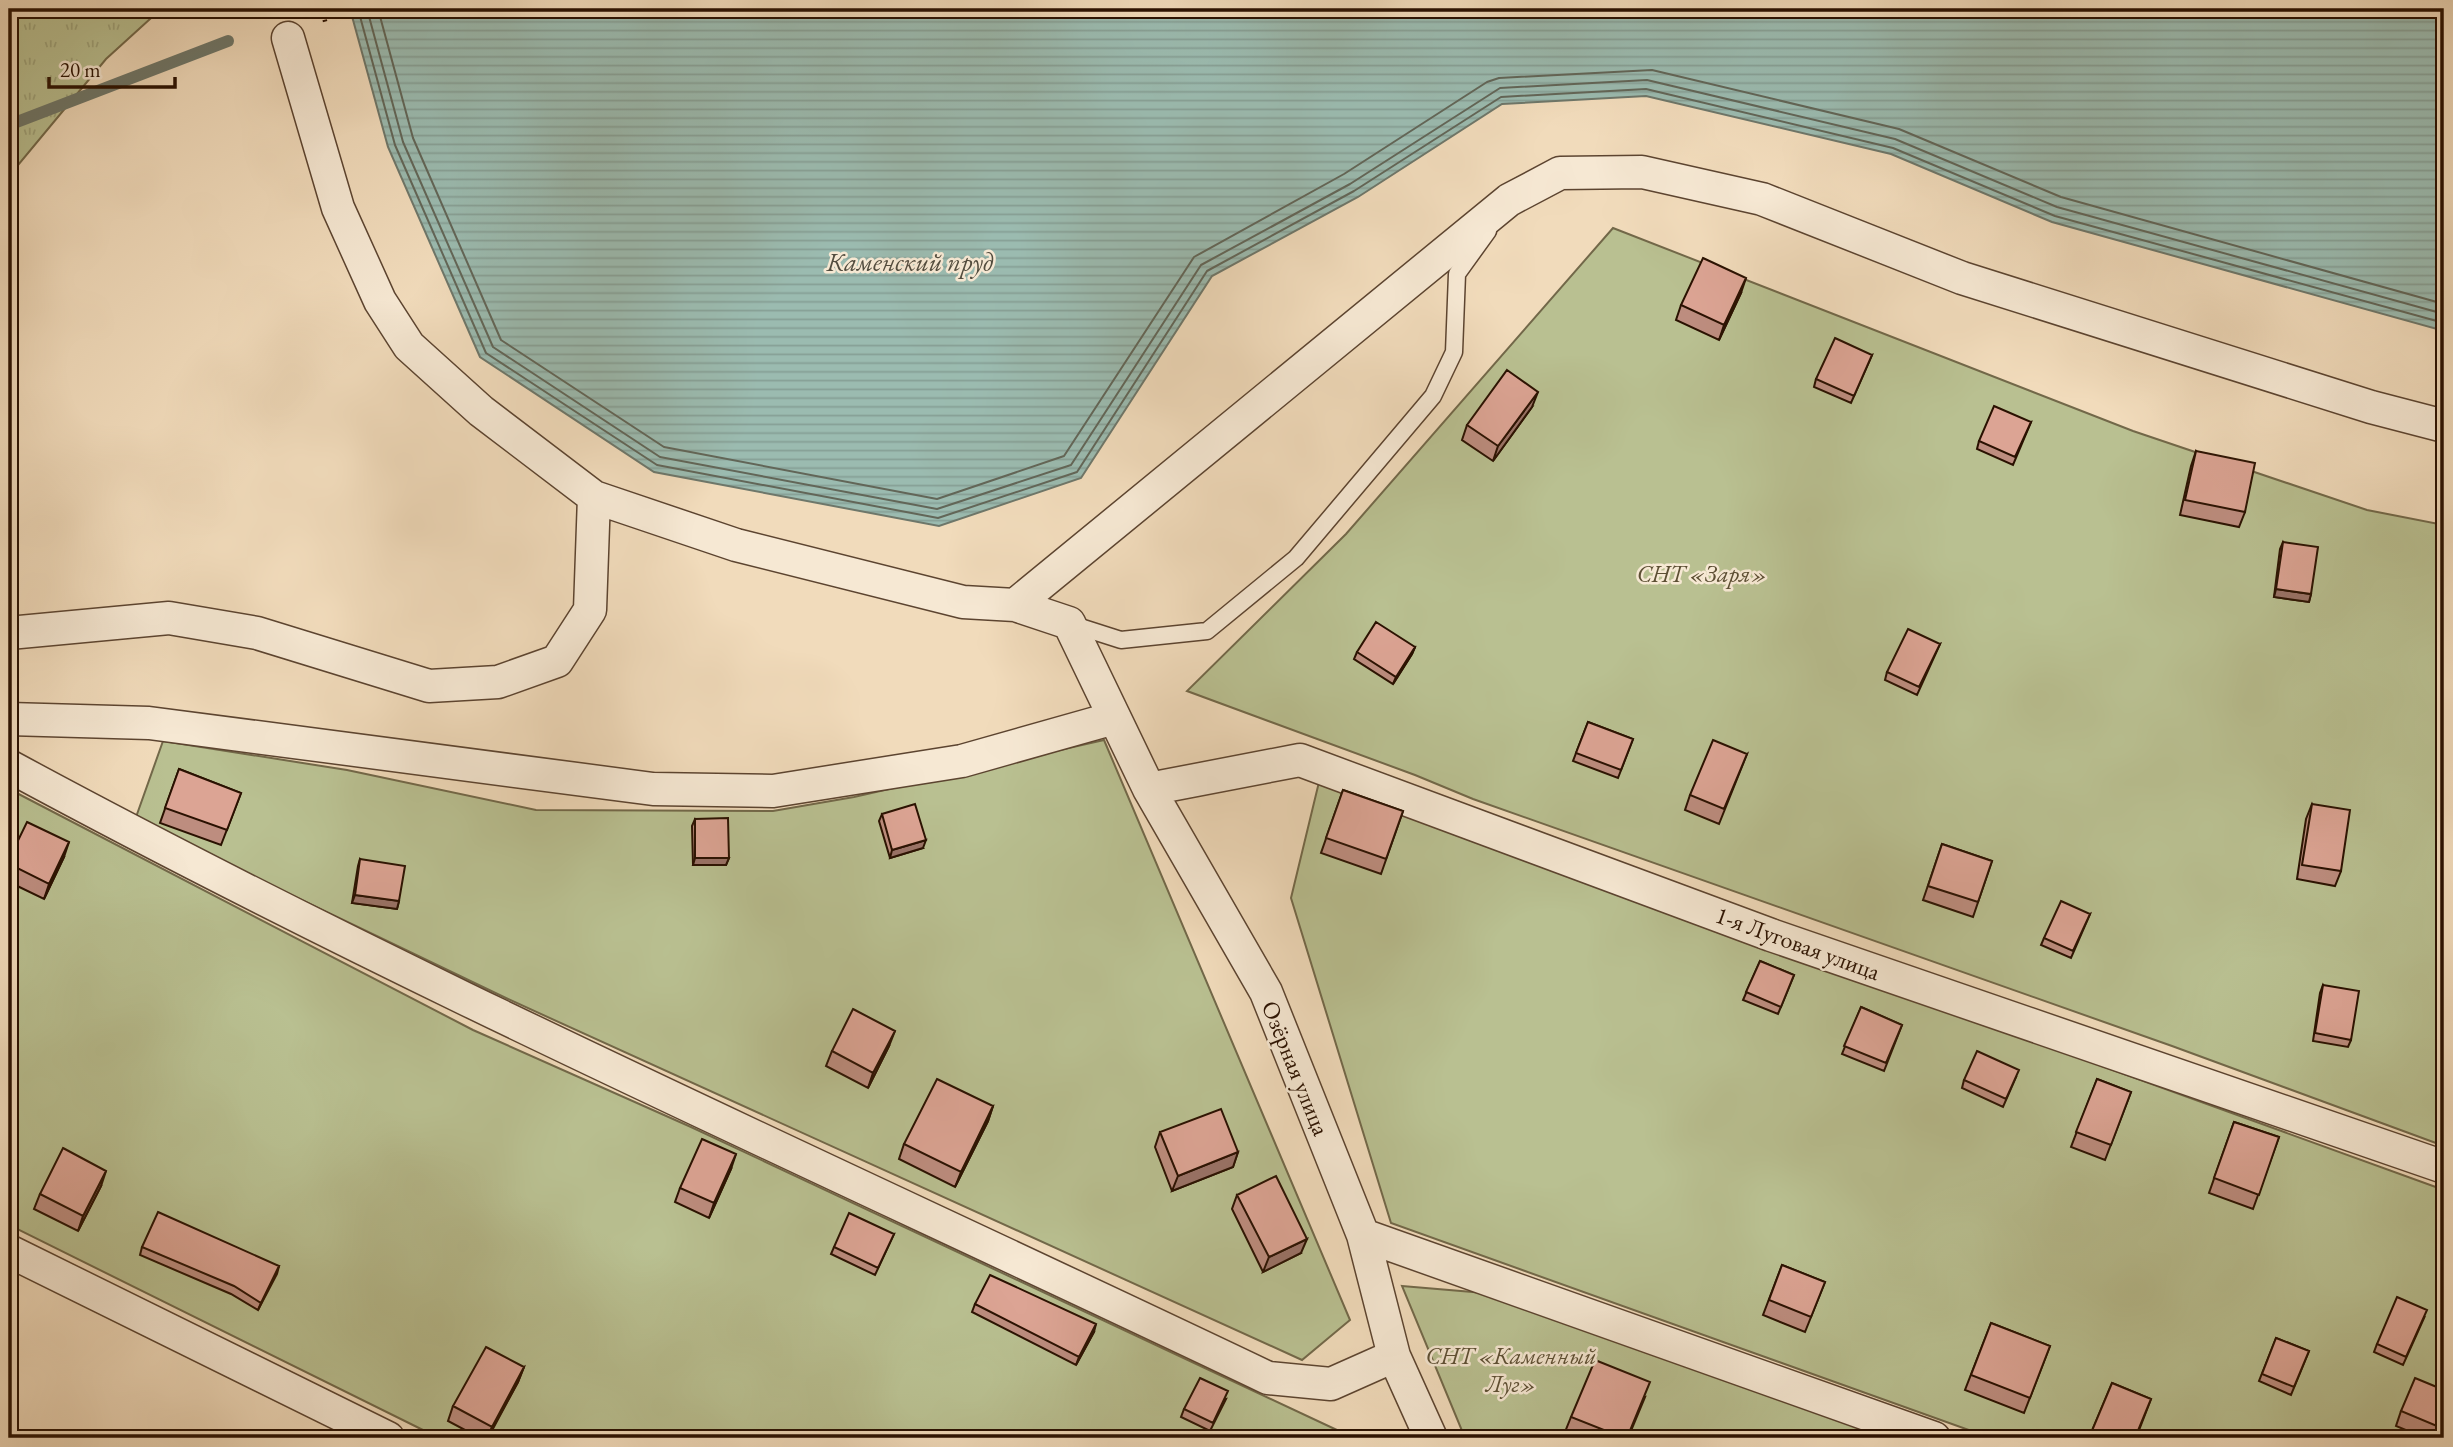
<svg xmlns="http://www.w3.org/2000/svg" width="2453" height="1447" font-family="'EB Garamond',serif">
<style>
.grass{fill:url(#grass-tufts);stroke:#726849;stroke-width:2}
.garden{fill:#b9c091;stroke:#726849;stroke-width:2}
.water{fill:url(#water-rules);stroke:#6e776a;stroke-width:2}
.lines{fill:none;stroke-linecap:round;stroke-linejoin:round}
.shore{stroke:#626658;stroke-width:2}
.stream{stroke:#6e776a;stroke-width:12}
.service-casing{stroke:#5c4430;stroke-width:19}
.minor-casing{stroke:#5c4430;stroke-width:35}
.path{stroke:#2a1101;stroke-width:4.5;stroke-dasharray:2 3.5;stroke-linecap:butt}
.service{stroke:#f6e8d3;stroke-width:16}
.minor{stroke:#f6e8d3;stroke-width:32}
.wall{fill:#bd8d7f;stroke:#2a1101;stroke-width:2}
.shaded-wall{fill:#9a7368;stroke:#2a1101;stroke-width:2}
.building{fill:#dca494;stroke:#2a1101;stroke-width:2}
.labels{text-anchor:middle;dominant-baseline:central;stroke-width:5;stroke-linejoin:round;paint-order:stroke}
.park-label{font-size:24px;font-style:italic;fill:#5c4e33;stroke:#f6e8d3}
.street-label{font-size:24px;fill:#2a1101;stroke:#f6e8d3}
.water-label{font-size:26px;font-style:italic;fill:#524c3e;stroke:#f6e8d3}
</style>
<defs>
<pattern id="grass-tufts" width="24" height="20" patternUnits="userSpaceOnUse" patternTransform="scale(1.75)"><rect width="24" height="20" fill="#b9c091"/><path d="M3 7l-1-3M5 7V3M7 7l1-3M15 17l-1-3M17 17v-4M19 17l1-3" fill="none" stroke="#9fa47b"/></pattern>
<pattern id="water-rules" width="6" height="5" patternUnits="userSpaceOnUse" patternTransform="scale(1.75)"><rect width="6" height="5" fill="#9bbbb0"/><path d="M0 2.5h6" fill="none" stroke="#86a096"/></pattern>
</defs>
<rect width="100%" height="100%" fill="#f1dbbb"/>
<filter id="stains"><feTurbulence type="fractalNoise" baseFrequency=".00286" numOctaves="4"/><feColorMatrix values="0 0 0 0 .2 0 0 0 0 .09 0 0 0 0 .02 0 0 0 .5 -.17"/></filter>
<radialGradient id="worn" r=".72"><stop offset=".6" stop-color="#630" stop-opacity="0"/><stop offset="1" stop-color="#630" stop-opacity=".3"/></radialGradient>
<path class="grass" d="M9,9H161L106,59L9,176Z"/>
<path class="garden" d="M1613,228L2133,431L2367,510L2444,525V1146L2172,1046L1473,799L1415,775L1187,691L1346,534Z
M1104,740L1350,1320L1302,1360L508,999L135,820L163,741L347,770L536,810L773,811L854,797Z
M1319,782L2444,1190V1438H1991L1391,1223L1291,898Z
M9,789L473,1030L691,1127L1354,1438H440L425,1431L9,1225Z
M1402,1286L1508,1295L1907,1438H1465Z"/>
<path class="water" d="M350,9H2444V331L2052,222L1891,154L1646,96L1502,104L1358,197L1212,276L1081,478L939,526L654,472L480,357L388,147Z"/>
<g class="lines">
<path class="shore" d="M358,9L395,145L486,353L657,465L938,518L1077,472L1207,271L1354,191L1501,97L1646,89L1893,148L2055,216L2444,323
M367,9L403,142L493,347L660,457L937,509L1071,465L1201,265L1350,184L1500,88L1647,80L1895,139L2057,207L2444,314
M378,9L413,138L501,340L664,447L937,499L1064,456L1194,257L1344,174L1487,82L1499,78L1652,70L1899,129L2061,197L2444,304"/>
<path class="stream" d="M9,125L228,41"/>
<g class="service-casing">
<path id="service" d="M1071,624L1121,640L1207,631L1296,558L1433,396L1454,352L1457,274L1488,231"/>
</g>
<g class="minor-casing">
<path id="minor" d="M288,38L338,208L380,301L409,346L481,411L594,497L736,545L963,602L1015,605L1069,623L1149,789L1266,992L1363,1235L1394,1356L1431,1438
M1015,605L1509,200L1560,173L1642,172L1762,199L1962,278L2371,407L2444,426
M9,633L169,618L257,633L429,686L498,682L557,661L590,610L594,497
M9,719L149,723L653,789L773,791L962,761L1114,718
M9,766C419,988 847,1177 1268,1378L1331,1384L1394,1356
M1149,789L1300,760L1771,935L2444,1167
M1363,1235L1934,1438
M9,1251L388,1438"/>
</g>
<path class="path" d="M322,9L326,25"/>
<use href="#service" class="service"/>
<use href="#minor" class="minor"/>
</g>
<path class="wall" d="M1741,293L1719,340L1676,320L1681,305Z
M1872,355L1851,403L1814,387L1816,379Z
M1532,407L1493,461L1462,440L1467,425Z
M2031,422L2013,465L1977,449L1979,441Z
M2196,451L2245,512L2239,527L2180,515L2191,466Z
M2283,542L2311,594L2309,602L2274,597L2280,549Z
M1940,644L1917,695L1885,680L1887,672Z
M1415,647L1412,654L1393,684L1354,659L1357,652Z
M1588,722L1633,739L1618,778L1573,761Z
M1747,754L1719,824L1685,810L1690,795Z
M179,769L241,793L221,845L160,823Z
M1343,790L1403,811L1381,874L1321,853Z
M2312,804L2341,871L2335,886L2297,879L2306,819Z
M882,814L923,848L890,858L879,821Z
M695,819L729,858L726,865H693L692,826Z
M1942,844L1992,861L1973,917L1923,900Z
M64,857L44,899L9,882V859Z
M360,859L399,901L397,909L352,903L358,866Z
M2090,914L2071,958L2041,945L2044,938Z
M1760,961L1794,975L1778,1014L1743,1000Z
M2323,985L2351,1040L2348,1047L2313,1041L2320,993Z
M1861,1007L1902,1025L1884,1071L1842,1054Z
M889,1046L868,1088L826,1066L832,1051Z
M2016,1077L2003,1107L1962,1088L1964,1080Z
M2097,1079L2131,1092L2105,1160L2071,1147Z
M993,1106L988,1121L955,1187L899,1159L904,1144Z
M2234,1122L2279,1137L2253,1209L2209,1193Z
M1160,1132L1238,1152L1233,1167L1172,1191L1155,1147Z
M731,1169L709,1218L675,1202L680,1188Z
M101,1186L78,1231L34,1209L40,1194Z
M1237,1195L1301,1253L1263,1272L1232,1209Z
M894,1234L875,1275L831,1254L834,1247Z
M142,1247L279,1266L258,1310L231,1294L140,1255Z
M1782,1265L1825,1282L1805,1332L1763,1315Z
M975,1304L1094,1332L1076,1365L972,1312Z
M2424,1318L2403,1365L2374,1352L2377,1344Z
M1991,1323L2050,1346L2024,1413L1965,1390Z
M2276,1338L2309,1351L2291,1395L2259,1381Z
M524,1367L518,1382L488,1438H480L448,1421L453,1406Z
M2112,1383L2151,1399L2136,1438H2089Z
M2444,1390V1438H2425L2396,1426L2401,1411Z
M1645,1397L1628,1438H1582L1565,1432L1571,1417Z
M1226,1399L1210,1431L1181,1417L1184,1409Z"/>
<path class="shaded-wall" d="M1746,278L1741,293L1719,340L1724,325Z
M1538,392L1532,407L1493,461L1498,446Z
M2276,589L2311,594L2309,602L2274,597Z
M1415,647L1412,654L1393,684L1396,677Z
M926,840L923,848L890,858L892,850Z
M69,842L64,857L44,899L49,884Z
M695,858H729L726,865H693Z
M355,895L399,901L397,909L352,903Z
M895,1031L889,1046L868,1088L873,1073Z
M993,1106L988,1121L955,1187L961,1172Z
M1238,1152L1233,1167L1172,1191L1178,1176Z
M736,1154L731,1169L709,1218L714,1203Z
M106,1171L101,1186L78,1231L83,1216Z
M1307,1239L1301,1253L1263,1272L1269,1257Z
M279,1266L277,1274L258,1310L261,1303Z
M1096,1324L1094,1332L1076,1365L1079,1357Z
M524,1367L518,1382L487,1438L492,1427Z"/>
<path class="building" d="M1703,258L1746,278L1724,325L1681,305Z
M1835,338L1872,355L1854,396L1816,379Z
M1507,370L1538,392L1498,446L1467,425Z
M1994,406L2031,422L2015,457L1979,441Z
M2196,451L2255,463L2245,512L2185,500Z
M2283,542L2318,547L2311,594L2276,589Z
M1376,622L1415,647L1396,677L1357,652Z
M1908,629L1940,644L1919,687L1887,672Z
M1588,722L1633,739L1621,770L1576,753Z
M1713,740L1747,754L1724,809L1690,795Z
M179,769L241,793L227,830L165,808Z
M1343,790L1403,811L1386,859L1326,838Z
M915,804L926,840L892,850L882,814Z
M2312,804L2350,810L2341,871L2302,865Z
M728,818L729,858H695V819Z
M27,822L69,842L49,884L9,864V859Z
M1942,844L1992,861L1978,902L1928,886Z
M360,859L405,866L399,901L355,895Z
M2061,901L2090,914L2073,951L2044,938Z
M1760,961L1794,975L1781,1007L1746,992Z
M2323,985L2359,991L2351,1040L2315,1033Z
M1861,1007L1902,1025L1886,1063L1844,1046Z
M853,1009L895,1031L873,1073L832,1051Z
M1977,1051L2019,1070L2006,1099L1964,1080Z
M937,1079L993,1106L961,1172L904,1144Z
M2097,1079L2131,1092L2111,1145L2076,1132Z
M1221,1109L1238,1152L1178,1176L1160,1132Z
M2234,1122L2279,1137L2259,1195L2214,1178Z
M702,1139L736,1154L714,1203L680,1188Z
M63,1148L106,1171L83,1216L40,1194Z
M1276,1176L1307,1239L1269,1257L1237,1195Z
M158,1212L279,1266L261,1303L234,1286L142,1247Z
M849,1213L894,1234L878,1268L834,1247Z
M1782,1265L1825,1282L1811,1317L1769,1300Z
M990,1275L1096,1324L1079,1357L975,1304Z
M2397,1297L2427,1310L2406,1357L2377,1344Z
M1991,1323L2050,1346L2030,1398L1971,1375Z
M2276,1338L2309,1351L2294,1387L2262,1374Z
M486,1347L524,1367L492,1427L453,1406Z
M1595,1360L1650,1382L1627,1438H1624L1571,1417Z
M1200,1378L1228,1391L1213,1423L1184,1409Z
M2415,1378L2444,1390V1429L2401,1411Z
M2112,1383L2151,1399L2135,1438H2103L2091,1433Z"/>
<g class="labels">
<g class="park-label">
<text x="1702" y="573">СНТ «Заря»</text>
<text x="1511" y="1355">СНТ «Каменный<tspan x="1511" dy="28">Луг»</tspan></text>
</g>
<g class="street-label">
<text transform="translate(1798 943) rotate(20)">1-я Луговая улица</text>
<text transform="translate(1296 1068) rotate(68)">Озёрная улица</text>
</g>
<g class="water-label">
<text x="910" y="262">Каменский пруд</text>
</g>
</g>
<rect width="2453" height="1447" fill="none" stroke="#f1dbbb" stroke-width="35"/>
<rect x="10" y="10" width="2432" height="1426" fill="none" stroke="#2a1101" stroke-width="3.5"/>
<rect x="18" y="18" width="2418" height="1412" fill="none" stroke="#2a1101" stroke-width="2"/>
<path d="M49 77v10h126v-10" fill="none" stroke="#2a1101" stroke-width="3.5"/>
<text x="60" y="77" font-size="21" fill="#2a1101" stroke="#f6e8d3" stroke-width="5" paint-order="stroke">20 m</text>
<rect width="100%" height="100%" filter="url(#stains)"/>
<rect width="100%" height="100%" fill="url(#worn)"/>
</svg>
